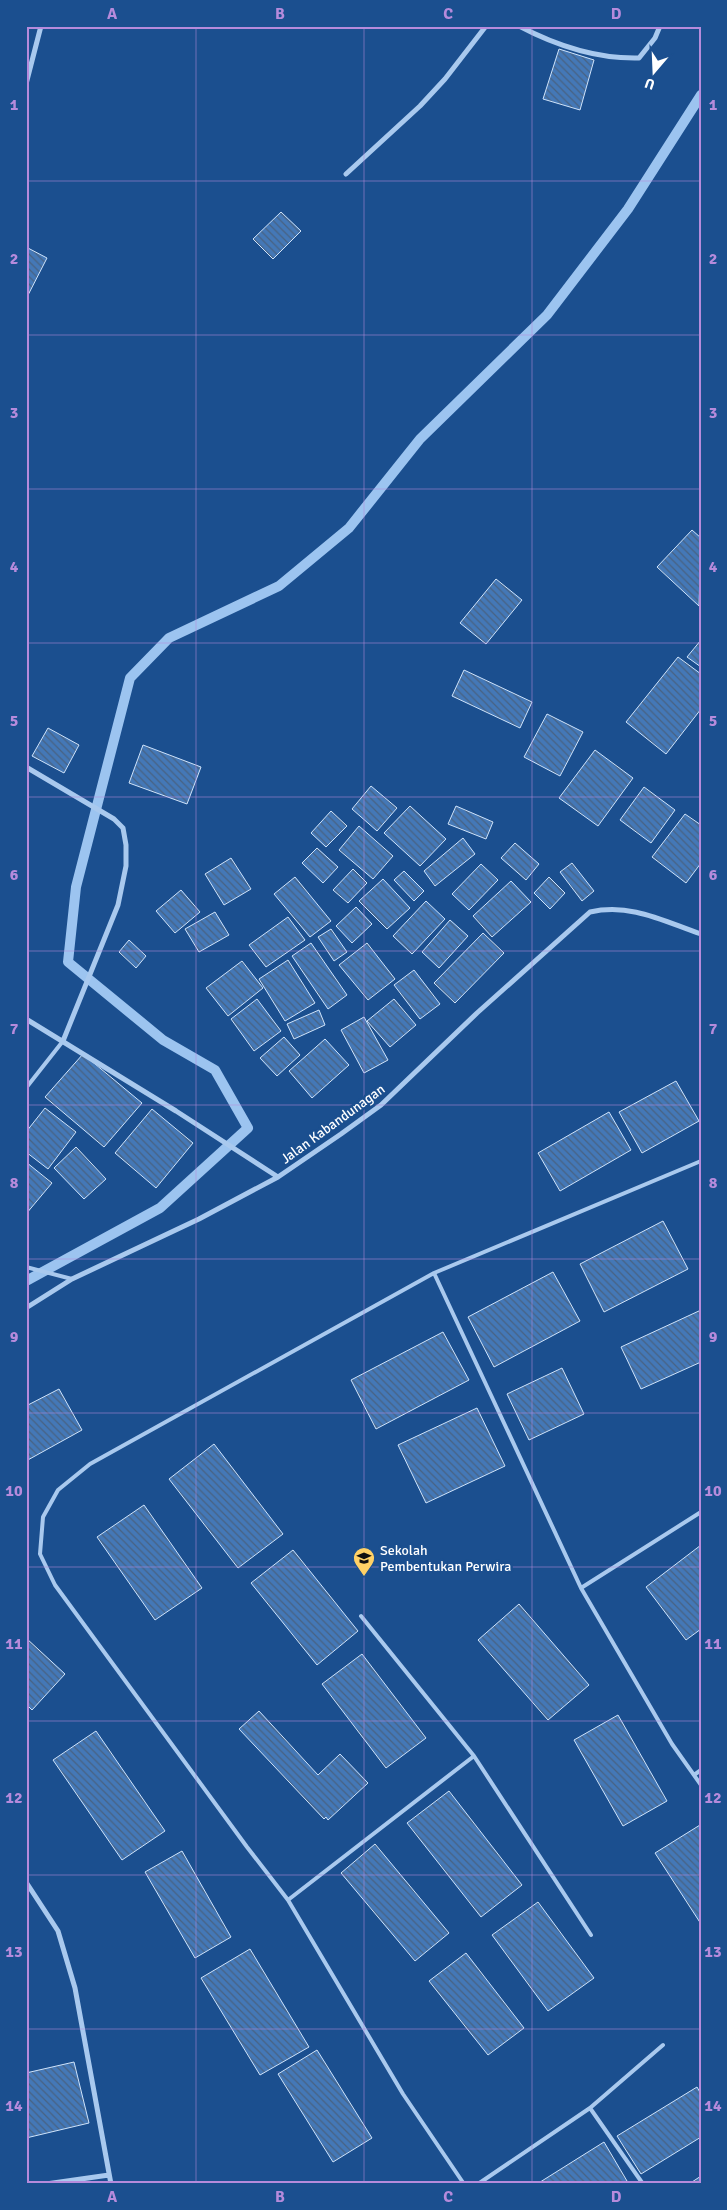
<svg xmlns="http://www.w3.org/2000/svg" width="727" height="2210" font-family="Signika,sans-serif">
<style>
.lines{fill:none;stroke-linecap:round;stroke-linejoin:round}
.stream{stroke:#9cc4f0;stroke-width:10}
.building{fill:url(#building-back-hatch);stroke:#cfe3fa}
.service{stroke:#a9c9ee;stroke-width:4}
.minor{stroke:#a9c9ee;stroke-width:5}
.grid{fill:none;stroke:#b68bdc;stroke-width:1;stroke-opacity:0.55}
.labels{text-anchor:middle;dominant-baseline:central;stroke-width:5;stroke-linejoin:round;paint-order:stroke}
.street-label{font-size:14px;fill:#fff;stroke:#1b4f8f}
.poi-label{font-size:14px;fill:#fff;stroke:#1b4f8f;text-anchor:start}
.neatline{fill:none;stroke:#b68bdc;stroke-width:2}
.grid-label{font-size:16px;text-anchor:middle;font-weight:bold;fill:#b68bdc}
</style>
<defs>
<pattern id="building-back-hatch" width="6" height="6" patternUnits="userSpaceOnUse" patternTransform="scale(1.25)"><rect width="6" height="6" fill="#4478b7"/><path d="M-1 5l2 2M0 0l6 6M5-1l2 2" fill="none" stroke="#486282"/></pattern>
</defs>
<rect width="100%" height="100%" fill="#1b4f8f"/>
<g class="lines">
<path class="stream" d="M26,1281L160,1208L248,1128L215,1070L163,1040L68,962L76,887L130,678L169,638L279,586L349,528L420,439L547,315L628,209L701,95"/>
</g>
<path class="building" d="M559,49L594,60L580,110L543,99Z
M281,212L301,231L273,259L253,239Z
M26,247L47,258L26,299Z
M692,530L701,538L699,606L657,567Z
M496,579L522,600L486,644L460,623Z
M701,640V667L687,657Z
M678,657L701,674V709L666,754L626,722Z
M464,670L532,702L520,728L452,696Z
M547,714L583,732L560,776L524,757Z
M48,728L79,745L64,773L32,756Z
M143,745L201,767L187,804L129,783Z
M595,750L633,778L598,826L559,798Z
M371,786L397,808L377,831L352,809Z
M644,787L675,810L651,843L620,820Z
M410,806L446,839L420,866L384,833Z
M456,806L493,822L486,839L448,824Z
M331,811L347,826L326,847L311,833Z
M685,814L701,825V863L686,883L652,857Z
M359,826L393,856L373,879L339,850Z
M463,838L475,854L435,886L424,871Z
M515,843L539,864L526,880L501,858Z
M317,848L338,867L323,883L302,863Z
M231,858L251,889L224,905L205,874Z
M572,863L594,891L582,901L560,872Z
M481,864L498,880L469,910L452,894Z
M353,869L367,883L348,903L333,890Z
M404,871L424,891L414,901L394,880Z
M295,877L331,921L310,937L274,894Z
M549,877L565,893L550,909L534,893Z
M383,879L410,908L387,929L359,901Z
M511,881L531,902L492,937L473,916Z
M181,890L200,912L175,933L156,911Z
M426,901L445,919L412,954L393,936Z
M356,907L372,924L352,943L336,926Z
M215,912L229,935L199,952L185,929Z
M288,917L305,940L266,967L249,945Z
M450,920L468,936L439,968L422,952Z
M331,929L347,952L334,961L318,937Z
M483,933L504,953L455,1003L434,983Z
M129,940L146,956L136,968L119,952Z
M311,943L347,995L328,1009L292,956Z
M367,943L395,979L368,1000L339,965Z
M288,960L315,1003L285,1021L259,979Z
M242,961L263,988L228,1016L206,988Z
M414,970L440,1004L420,1019L394,985Z
M257,999L281,1031L254,1051L231,1019Z
M394,999L416,1025L390,1047L367,1021Z
M319,1010L325,1025L294,1039L287,1024Z
M364,1017L388,1060L364,1073L341,1030Z
M284,1037L300,1055L277,1076L260,1058Z
M325,1039L349,1065L312,1098L289,1071Z
M83,1054L142,1103L104,1147L45,1097Z
M676,1081L699,1121L642,1153L619,1112Z
M45,1108L76,1132L48,1169L26,1152V1132Z
M152,1109L193,1143L156,1188L115,1153Z
M609,1112L631,1150L560,1191L538,1153Z
M76,1147L106,1179L84,1199L54,1168Z
M26,1162L52,1183L26,1214Z
M663,1221L688,1269L604,1312L580,1264Z
M553,1272L580,1321L494,1367L468,1317Z
M701,1310V1362L641,1389L621,1347Z
M443,1332L469,1380L376,1429L351,1380Z
M562,1368L584,1414L529,1440L507,1394Z
M59,1389L82,1430L26,1461V1406Z
M477,1408L505,1466L426,1503L398,1445Z
M214,1444L283,1534L238,1568L169,1479Z
M144,1505L202,1588L155,1620L97,1537Z
M701,1545V1629L686,1640L646,1587Z
M293,1550L358,1631L317,1665L251,1583Z
M519,1604L589,1685L548,1720L478,1640Z
M26,1638L65,1674L32,1710L26,1704Z
M362,1654L426,1738L386,1768L322,1684Z
M259,1711L318,1775L340,1754L368,1783L328,1820L326,1817L324,1819L239,1729Z
M618,1715L667,1801L623,1826L574,1740Z
M96,1731L165,1831L122,1860L53,1760Z
M449,1791L522,1885L481,1917L407,1823Z
M700,1825L701,1826V1924L655,1853Z
M375,1844L449,1933L415,1961L341,1873Z
M182,1851L231,1937L195,1958L145,1872Z
M538,1902L594,1978L548,2011L492,1935Z
M250,1949L309,2047L260,2075L201,1978Z
M466,1953L524,2028L488,2055L429,1981Z
M317,2050L372,2138L333,2162L278,2074Z
M74,2062L89,2123L26,2138V2073Z
M697,2087L701,2094V2137L641,2174L617,2136Z
M604,2142L627,2181L622,2184H537Z
M701,2176V2184H689Z"/>
<g class="lines">
<path class="service" d="M26,1088L63,1041
M26,1267L72,1279
M434,1273L581,1588L672,1744L701,1785
M581,1588L701,1512
M474,1756L591,1935
M694,1775L701,1770
M288,1900L474,1756L361,1616
M590,2108L643,2184
M464,2184L403,2094L288,1900L247,1847L55,1585L40,1554L43,1517L58,1490L90,1464L434,1273L701,1161
M478,2184L590,2108L663,2045"/>
<path class="minor" d="M519,26C555,45 598,59 639,58L655,38L660,26
M26,84L41,26
M346,174L420,106L445,79L486,26
M26,767L114,819L123,828L126,845V866L118,905L63,1041
M26,1019L176,1111L278,1177
M26,1308L72,1279L199,1219L278,1177L341,1134L381,1105L477,1013L590,912C631,903 663,921 701,934
M26,1882L58,1931L75,1988L111,2184
M46,2184L109,2175"/>
</g>
<path class="grid" d="M196,26V2184M364,26V2184M532,26V2184M26,181H701M26,335H701M26,489H701M26,643H701M26,797H701M26,951H701M26,1105H701M26,1259H701M26,1413H701M26,1567H701M26,1721H701M26,1875H701M26,2029H701"/>
<defs>
<g id="university-pin" transform="scale(1.125)"><path d="M0 17L-7.5 6A9.5 9.5 0 1 1 7.5 6Z" fill="#ffd166" stroke="#1b4f8f"/><path d="M0-5L7-2L0 1L-7-2ZM-4 1L0 2.5L4 1V4Q0 6-4 4Z" fill="#111"/></g>
</defs>
<g fill-rule="evenodd">
<use href="#university-pin" x="364" y="1558"/>
</g>
<g class="labels">
<g class="street-label">
<text transform="translate(333 1124) rotate(-36)">Jalan Kabandunagan</text>
</g>
<g class="poi-label">
<text x="380" y="1550">Sekolah<tspan x="380" dy="16">Pembentukan Perwira</tspan></text>
</g>
</g>
<rect width="727" height="2210" fill="none" stroke="#1b4f8f" stroke-width="55"/>
<g transform="translate(654 72) rotate(199)" stroke="#1b4f8f" stroke-width="4" paint-order="stroke">
<path d="M0-4L9 19L0 12L-9 19Z" fill="#ffffff"/>
<text y="-8" font-size="14" font-weight="bold" text-anchor="middle" fill="#ffffff">U</text>
</g>
<rect x="28" y="28" width="672" height="2154" class="neatline"/>
<g class="grid-label">
<text x="112" y="19">A</text>
<text x="280" y="19">B</text>
<text x="448" y="19">C</text>
<text x="616" y="19">D</text>
<text x="14" y="110">1</text>
<text x="713" y="110">1</text>
<text x="14" y="264">2</text>
<text x="713" y="264">2</text>
<text x="14" y="418">3</text>
<text x="713" y="418">3</text>
<text x="14" y="572">4</text>
<text x="713" y="572">4</text>
<text x="14" y="726">5</text>
<text x="713" y="726">5</text>
<text x="14" y="880">6</text>
<text x="713" y="880">6</text>
<text x="14" y="1034">7</text>
<text x="713" y="1034">7</text>
<text x="14" y="1188">8</text>
<text x="713" y="1188">8</text>
<text x="14" y="1342">9</text>
<text x="713" y="1342">9</text>
<text x="14" y="1496">10</text>
<text x="713" y="1496">10</text>
<text x="14" y="1649">11</text>
<text x="713" y="1649">11</text>
<text x="14" y="1803">12</text>
<text x="713" y="1803">12</text>
<text x="14" y="1957">13</text>
<text x="713" y="1957">13</text>
<text x="14" y="2111">14</text>
<text x="713" y="2111">14</text>
<text x="112" y="2202">A</text>
<text x="280" y="2202">B</text>
<text x="448" y="2202">C</text>
<text x="616" y="2202">D</text>
</g>
</svg>
